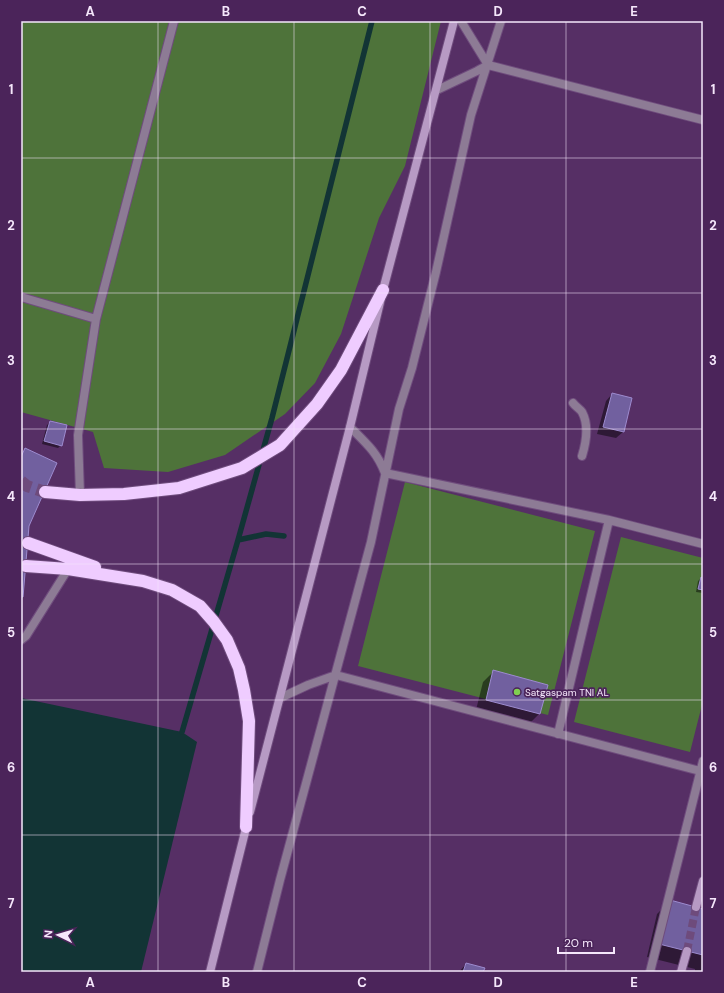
<svg xmlns="http://www.w3.org/2000/svg" width="724" height="993" font-family="'DM Sans',sans-serif">
<style>
.green{fill:#4e733a}
.water{fill:#123435}
.shadow{fill:#0007}
.lines{fill:none;stroke-linecap:round;stroke-linejoin:round}
.stream{stroke:#123435;stroke-width:5.5}
.building{fill:#71609f;stroke:#9d8bcf}
.secondary-tunnel{stroke:#6e4b7c;stroke-width:8;stroke-dasharray:8 4;stroke-linecap:butt}
.highway-tunnel{stroke:#6e4b7c;stroke-width:12;stroke-dasharray:12 6;stroke-linecap:butt}
.lane-casing{stroke:#6f4c7d;stroke-width:10}
.secondary-casing{stroke:#6f4c7d;stroke-width:10}
.highway-casing{stroke:#6f4c7d;stroke-width:14}
.lane{stroke:#8d7b95;stroke-width:8}
.secondary{stroke:#b79ac4;stroke-width:8}
.highway{stroke:#efccff;stroke-width:12}
.grid{fill:none;stroke:#f5e7fb;stroke-width:1;stroke-opacity:0.55}
.poi-dot{fill:#80d051;stroke:#4b245a;stroke-width:1.5}
.labels{text-anchor:middle;dominant-baseline:central;stroke-width:3.5;stroke-linejoin:round;paint-order:stroke}
.poi-label{font-size:10px;fill:#f5e7fb;stroke:#4b245a;text-anchor:start}
.neatline{fill:none;stroke:#f5e7fb;stroke-width:1.5}
.grid-label{font-size:13px;text-anchor:middle;font-weight:bold;fill:#f5e7fb}
</style>
<rect width="100%" height="100%" fill="#562f65"/>
<path class="green" d="M21,21H441L405,166L379,218L341,334L315,383L285,414L225,455L168,472L104,468L93,432L21,412Z
M405,482L595,531L548,715L358,666Z
M621,537L703,558V701L690,752L574,722Z"/>
<path class="water" d="M21,698L182,732L197,742L141,972H21Z"/>
<path class="shadow" d="M612,394L631,399L623,432L616,438L597,434L606,401Z
M50,422L61,445L58,448L42,444L47,425Z
M701,578L703,579V593L696,592L698,581Z
M493,672L539,714L529,724L476,710L483,682Z
M670,901L703,910V972H695V969L647,957L657,914Z
M466,964L482,972H459Z"/>
<g class="lines">
<path class="stream" d="M238,540L266,534L284,536
M182,732L238,540L272,418L372,21"/>
</g>
<path class="building" d="M612,393L632,398L624,432L603,427Z
M50,421L67,425L62,446L44,441Z
M25,448L57,463L29,526L23,597H21V457Z
M701,577L703,578V590L698,589Z
M493,670L548,685L540,714L486,700Z
M670,900L703,909V955L659,944Z
M466,963L485,968L483,972H463Z"/>
<g class="lines">
<path class="secondary-tunnel" d="M687,951L696,907"/>
<path class="highway-tunnel" d="M21,481L27,486L45,492"/>
<g class="lane-casing">
<path id="lane" d="M461,21L488,65L703,120
M437,90L477,71L488,65
M21,297L96,319
M573,403C575,406 580,409 582,412C589,425 586,443 582,456
M350,427C366,443 377,452 385,473L609,520L703,544
M80,495L78,435L96,319L174,21
M21,640L26,636L68,569
M280,698L308,685L336,675L700,771
M558,734L609,520
M257,972L280,880L371,542L399,409L412,368L436,272L471,115L501,21
M650,972L703,761"/>
</g>
<g class="secondary-casing">
<path id="secondary" d="M250,812L350,427L383,290L454,21
M696,907L703,881
M210,972L247,824
M681,972L687,951"/>
</g>
<g class="highway-casing">
<path id="highway" d="M45,492L80,495L124,494L179,488L242,468L280,445L317,404L341,370L383,290
M28,543L95,567
M26,566L68,569L143,581L172,590L200,606L214,622L227,640L239,668L244,690L249,721L246,827"/>
</g>
<use href="#lane" class="lane"/>
<use href="#secondary" class="secondary"/>
<use href="#highway" class="highway"/>
</g>
<path class="grid" d="M158,21V972M294,21V972M430,21V972M566,21V972M21,158H703M21,293H703M21,429H703M21,564H703M21,700H703M21,835H703"/>
<circle class="poi-dot" cx="517" cy="692" r="4"/>
<g class="labels">
<g class="poi-label">
<text x="525" y="692">Satgaspam TNI AL</text>
</g>
</g>
<rect width="724" height="993" fill="none" stroke="#4b245a" stroke-width="44"/>
<g transform="translate(58 935) rotate(275)" stroke="#4b245a" stroke-width="3" paint-order="stroke">
<path d="M0-3L7 15L0 10L-7 15Z" fill="#f5e7fb"/>
<text y="-6" font-size="11" font-weight="bold" text-anchor="middle" fill="#f5e7fb">N</text>
</g>
<path d="M558 947v6h56v-6" fill="none" stroke="#f5e7fb" stroke-width="2"/>
<text x="564" y="947" font-size="12" fill="#f5e7fb" stroke="#4b245a" stroke-width="3" paint-order="stroke">20 m</text>
<rect x="22" y="22" width="680" height="949" class="neatline"/>
<g class="grid-label">
<text x="90" y="16">A</text>
<text x="226" y="16">B</text>
<text x="362" y="16">C</text>
<text x="498" y="16">D</text>
<text x="634" y="16">E</text>
<text x="11" y="94">1</text>
<text x="713" y="94">1</text>
<text x="11" y="230">2</text>
<text x="713" y="230">2</text>
<text x="11" y="365">3</text>
<text x="713" y="365">3</text>
<text x="11" y="501">4</text>
<text x="713" y="501">4</text>
<text x="11" y="637">5</text>
<text x="713" y="637">5</text>
<text x="11" y="772">6</text>
<text x="713" y="772">6</text>
<text x="11" y="908">7</text>
<text x="713" y="908">7</text>
<text x="90" y="987">A</text>
<text x="226" y="987">B</text>
<text x="362" y="987">C</text>
<text x="498" y="987">D</text>
<text x="634" y="987">E</text>
</g>
</svg>
